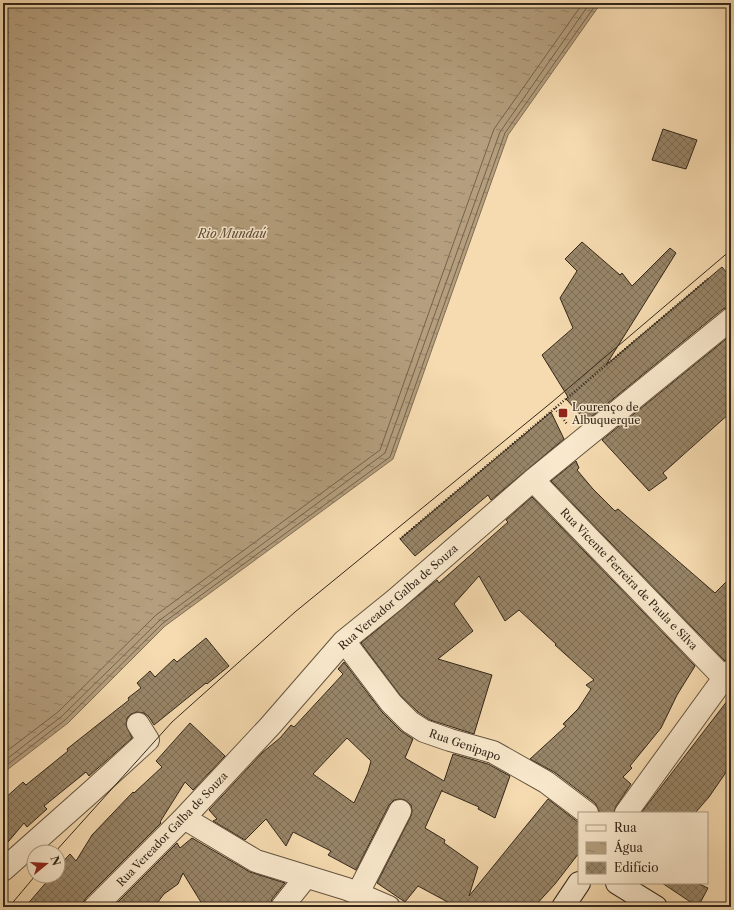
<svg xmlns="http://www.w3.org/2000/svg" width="734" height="910" font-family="'Libre Caslon Text',serif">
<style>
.water{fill:url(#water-ripples);stroke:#806e55}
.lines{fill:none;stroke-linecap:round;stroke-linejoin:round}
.shore{stroke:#74624b;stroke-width:1}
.building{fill:url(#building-cross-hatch);stroke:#332719;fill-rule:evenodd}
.street-casing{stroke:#64543f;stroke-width:24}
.secondary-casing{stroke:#332719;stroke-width:24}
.path{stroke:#332719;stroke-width:2.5;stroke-dasharray:1 2;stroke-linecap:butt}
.street{stroke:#f9e8cc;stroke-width:22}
.secondary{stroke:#f9e8cc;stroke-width:22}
.tram{stroke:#332719;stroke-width:1}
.poi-dot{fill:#8f2418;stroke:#f9e8cc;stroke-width:1.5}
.labels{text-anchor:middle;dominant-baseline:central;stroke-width:3;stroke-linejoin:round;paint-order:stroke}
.poi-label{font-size:11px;fill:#332719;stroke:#f9e8cc;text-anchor:start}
.street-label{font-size:11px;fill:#332719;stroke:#f9e8cc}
.water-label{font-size:12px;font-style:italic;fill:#5a4b37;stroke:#f9e8cc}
</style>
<defs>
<pattern id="water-ripples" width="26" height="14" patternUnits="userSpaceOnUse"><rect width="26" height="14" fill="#b49e7d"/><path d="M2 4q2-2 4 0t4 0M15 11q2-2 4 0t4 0" fill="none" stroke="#938166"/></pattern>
<pattern id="building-cross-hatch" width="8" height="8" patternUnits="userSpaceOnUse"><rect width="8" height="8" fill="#988568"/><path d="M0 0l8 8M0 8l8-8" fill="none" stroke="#7d6d55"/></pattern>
</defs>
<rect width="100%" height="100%" fill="#f6dbb0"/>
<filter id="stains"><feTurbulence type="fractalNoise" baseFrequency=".005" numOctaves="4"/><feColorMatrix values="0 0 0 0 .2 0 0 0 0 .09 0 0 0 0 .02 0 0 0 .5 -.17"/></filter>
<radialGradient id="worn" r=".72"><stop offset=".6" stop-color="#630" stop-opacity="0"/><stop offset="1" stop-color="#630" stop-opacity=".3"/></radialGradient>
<path class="water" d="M3,3H601L508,135L393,459L165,626L68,723L3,773Z"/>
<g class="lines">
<path class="shore" d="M3,754L58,712L156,615L380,450L494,129L583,3
M3,762L62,716L160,620L385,453L500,132L590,3
M3,768L65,720L163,623L390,457L505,133L597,3"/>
</g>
<path class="building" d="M663,129L697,140L686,169L652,160Z
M582,242L620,275L622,273L632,286L670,248L676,253L606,365L722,267L731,278V307L723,309L586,421L566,399L568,397L542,355L573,328L560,298L577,271L565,259Z
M731,335V412L663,473L667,478L649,491L602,440Z
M551,412L564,439L491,500L488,495L415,556L400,539Z
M576,461L579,468L577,470L593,489L615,511L618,509L715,593L731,577V659L725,661L551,481Z
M532,497L695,666L677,695L661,728L630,766L632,768L623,777L631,784L616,806L614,813H602L599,811L595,803L554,772L530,759L566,726L563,724L578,709L591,689L586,685L594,680L555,645L556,644L519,610L505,621L479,576L454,604L473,631L438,659L492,675L474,734L430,720L418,712L400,695L361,643L437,580L439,583L508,522L506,520Z
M206,638L229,666L207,684L206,683L154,725L149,717L144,713L137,712L131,714L127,718L126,725L132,738L89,776L86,772L44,806L47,809L27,827L24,823L3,848V800L23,782L26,785L68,751L67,749L129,700L128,698L141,688L137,683L150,671L155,677L174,659L177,662Z
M344,662L382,712L401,731L413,739L405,758L444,781L453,754L488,764L510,776L495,818L478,809L479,807L442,791V790L425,828L445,840L444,843L478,867L469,896L548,799L579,823V853L555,884L534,907H457L418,886L405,902L377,883L411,816L412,811L411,805L405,800L400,799L394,800L389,805L356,870L328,855L331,851L293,832L286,846L266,819L245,840L213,821L217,819L209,810L263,752L280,738L291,725L294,727L343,674L338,669ZM347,738L371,761L368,772L354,803L313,774Z
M731,696V765L709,797L695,813H641Z
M190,723L225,756L193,790L185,782L160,822L161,823L86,898L83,903V907H25L50,878L49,876H58V867L70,854L76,861L92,835L133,792L134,793L162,767L156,761Z
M192,838L250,872L285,883L272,899L270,907H204L183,873L178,884L164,894L154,907H113L177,843L180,848Z
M662,883H697L708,888L698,907Z"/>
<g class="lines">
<g class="street-casing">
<path id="street" d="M533,480L724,678
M344,641L391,703L410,722L424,731L450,740L493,752L546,782L587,813
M626,813L724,678L731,671
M184,818L256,861L347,889L389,907
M3,870L92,791L148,740L138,724
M358,893L400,811
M95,907L184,818L270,726L344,641L396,599L533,480L731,319
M282,907L306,877"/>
</g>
<g class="secondary-casing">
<path id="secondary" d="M617,883L656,907
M563,907L579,883"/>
</g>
<path class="path" d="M555,408L567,424
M400,539L708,279"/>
<use href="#street" class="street"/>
<use href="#secondary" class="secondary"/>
<path class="tram" d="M55,852L172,722L295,612L552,402L731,250
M9,907L35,876"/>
</g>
<rect class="poi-dot" x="558" y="408" width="10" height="10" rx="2"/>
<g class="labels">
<g class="poi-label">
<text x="572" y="407">Lourenço de<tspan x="572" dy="13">Albuquerque</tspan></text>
</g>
<g class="street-label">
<text transform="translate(629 579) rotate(46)">Rua Vicente Ferreira de Paula e Silva</text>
<text transform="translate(398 597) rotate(-41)">Rua Vereador Galba de Souza</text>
<text transform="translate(465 745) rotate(19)">Rua Genipapo</text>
<text transform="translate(172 829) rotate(-46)">Rua Vereador Galba de Souza</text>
</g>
<g class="water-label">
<text x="232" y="233">Rio Mundaú</text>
</g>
</g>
<rect width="734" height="910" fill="none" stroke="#f6dbb0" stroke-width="16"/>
<rect x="4" y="4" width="726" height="902" fill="none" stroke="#332719" stroke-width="2"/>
<rect x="8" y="8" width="718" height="894" fill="none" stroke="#332719"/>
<rect x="578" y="812" width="130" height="72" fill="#f9e8cc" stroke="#aa9b84"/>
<rect x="586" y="825" width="20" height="6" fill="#f9e8cc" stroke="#aa9b84"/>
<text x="614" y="832" font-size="12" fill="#332719">Rua</text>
<rect x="586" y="842" width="20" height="12" fill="url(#water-ripples)" stroke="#aa9b84"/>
<text x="614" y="852" font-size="12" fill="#332719">Água</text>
<rect x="586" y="862" width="20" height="12" fill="url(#building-cross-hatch)" stroke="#aa9b84"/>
<text x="614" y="872" font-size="12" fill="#332719">Edifício</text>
<g transform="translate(46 864) rotate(72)"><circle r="19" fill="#f9e8cc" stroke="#aa9b84"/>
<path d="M0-3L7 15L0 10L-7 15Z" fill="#8f2418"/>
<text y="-6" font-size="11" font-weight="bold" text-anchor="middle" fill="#332719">N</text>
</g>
<rect width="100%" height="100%" filter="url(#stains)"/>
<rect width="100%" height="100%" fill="url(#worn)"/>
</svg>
